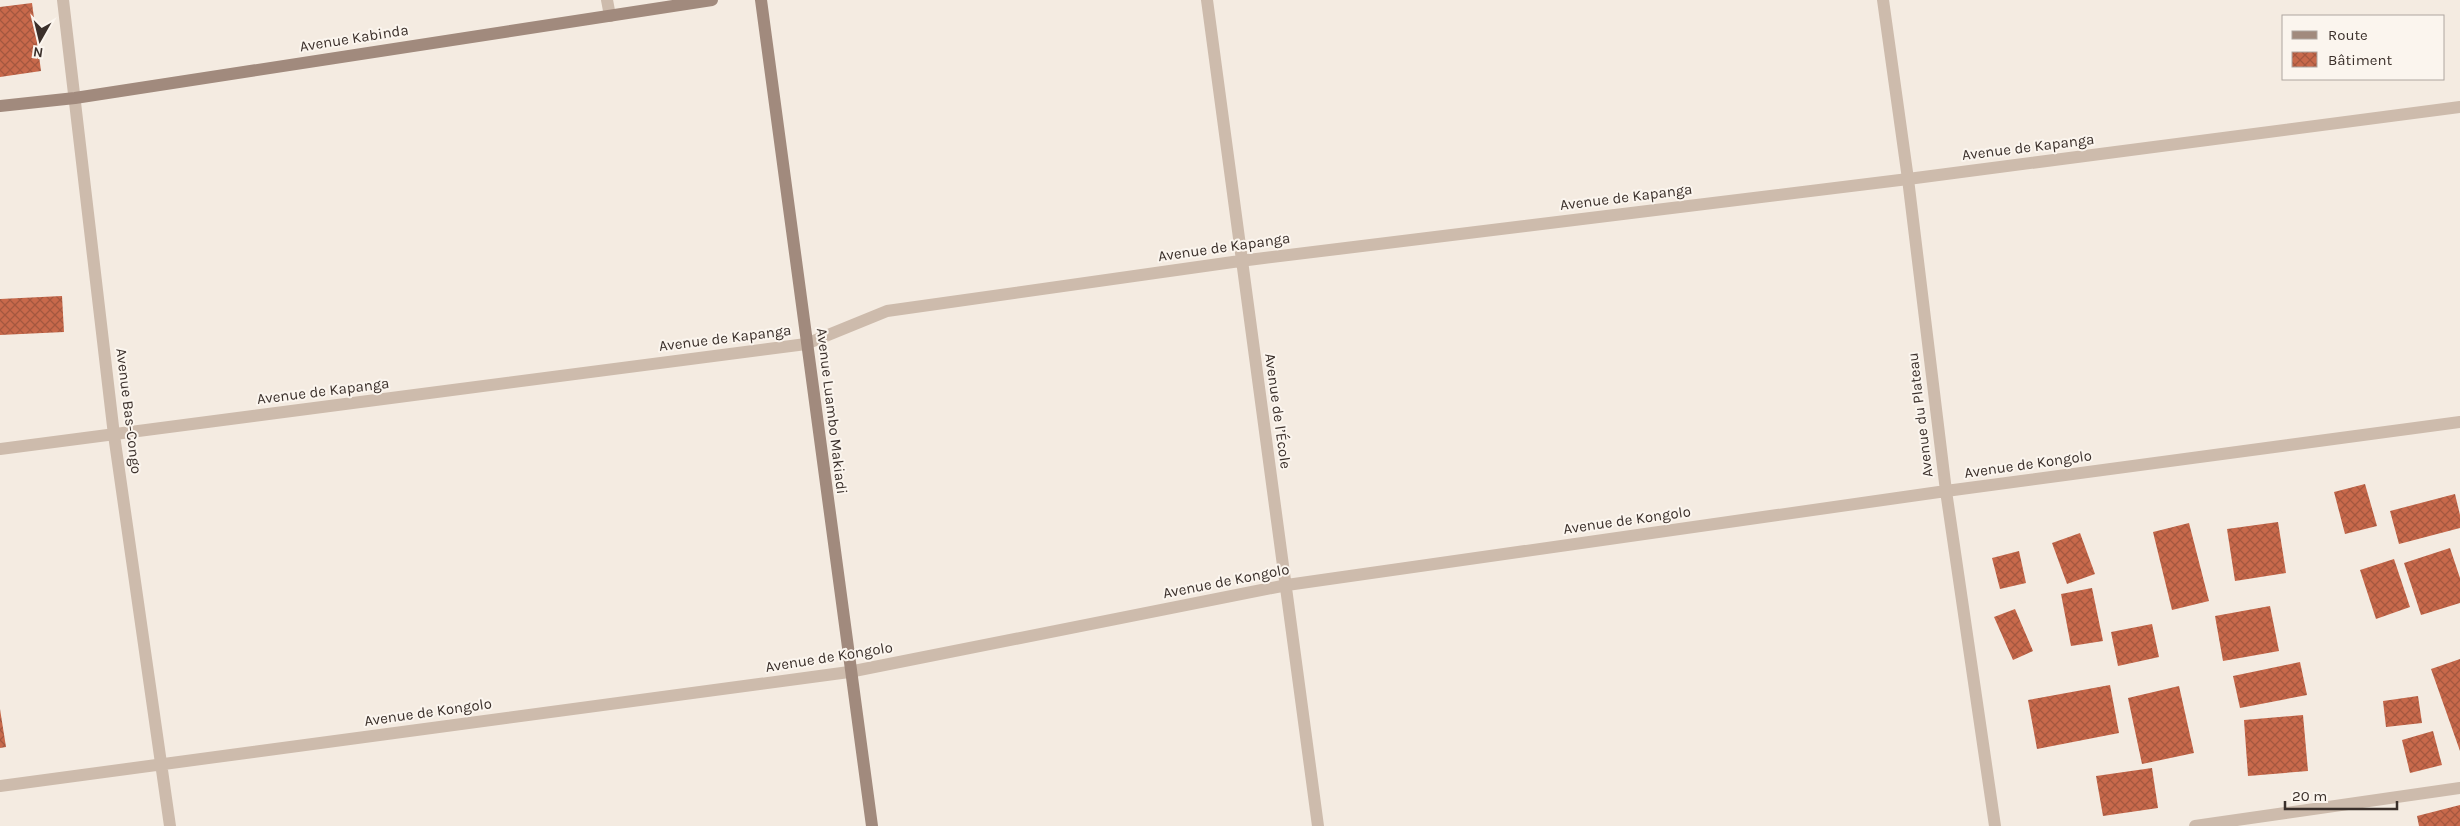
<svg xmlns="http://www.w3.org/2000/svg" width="2460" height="826" font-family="Karla,sans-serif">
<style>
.building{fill:url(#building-cross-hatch)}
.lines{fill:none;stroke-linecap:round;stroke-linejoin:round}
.lane{stroke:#cdbbac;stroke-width:12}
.street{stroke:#cdbbac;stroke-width:12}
.secondary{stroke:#a18a7d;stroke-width:12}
.labels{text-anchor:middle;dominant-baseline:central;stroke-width:4;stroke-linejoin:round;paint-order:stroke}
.street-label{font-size:15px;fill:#3b302b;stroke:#fbf5ee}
</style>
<defs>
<pattern id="building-cross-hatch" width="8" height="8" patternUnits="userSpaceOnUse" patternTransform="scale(1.25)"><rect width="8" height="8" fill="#c8694b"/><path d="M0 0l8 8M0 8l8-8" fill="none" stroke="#a4573f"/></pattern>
</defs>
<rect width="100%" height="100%" fill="#f4ebe1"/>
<path class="building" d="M32,3L41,71L0,77V7Z
M62,296L64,332L0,335V299Z
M2365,484L2377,526L2345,534L2334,492Z
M2455,494L2460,515V528L2399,544L2390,511Z
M2278,522L2286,573L2235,581L2227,529Z
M2189,523L2209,601L2172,610L2153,532Z
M2080,533L2095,574L2067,584L2052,543Z
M2450,548L2460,578V603L2421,615L2404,563Z
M2019,551L2026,583L2000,589L1992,558Z
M2394,559L2410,607L2376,619L2360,570Z
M2092,588L2103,641L2071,646L2061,594Z
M2270,606L2279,651L2223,661L2215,616Z
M2015,609L2033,651L2013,660L1994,617Z
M2152,624L2159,657L2118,666L2111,632Z
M2460,659V751L2431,669Z
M2300,662L2307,695L2240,708L2233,676Z
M2110,685L2119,733L2037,749L2028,700Z
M2179,686L2194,753L2142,764L2128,698Z
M2418,696L2422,723L2386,727L2383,701Z
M0,709L6,747L0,748Z
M2303,715L2308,771L2248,776L2244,720Z
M2433,731L2442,765L2410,773L2402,740Z
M2152,768L2158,808L2103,816L2096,776Z
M2460,805V826H2419L2417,816Z"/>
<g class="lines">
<path class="lane" d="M607,0L610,16"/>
<path class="street" d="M63,0L114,435L170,826
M1207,0C1242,276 1283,550 1318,826
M1883,0L1908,179L1946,491L1995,826
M0,449L806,344L887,311L1240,261L1908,179L2460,107
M0,786L849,672L1287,585L1946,491L2460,422
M2195,826L2460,788"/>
<path class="secondary" d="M761,0L872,826
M0,106L75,98L712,0"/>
</g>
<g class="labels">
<g class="street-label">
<text transform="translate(354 38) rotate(-9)">Avenue Kabinda</text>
<text transform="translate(2028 147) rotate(-7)">Avenue de Kapanga</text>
<text transform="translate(1626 197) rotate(-7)">Avenue de Kapanga</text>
<text transform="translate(1224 247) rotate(-8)">Avenue de Kapanga</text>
<text transform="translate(725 338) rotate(-7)">Avenue de Kapanga</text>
<text transform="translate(323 391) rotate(-7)">Avenue de Kapanga</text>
<text transform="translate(129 411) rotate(83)">Avenue Bas-Congo</text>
<text transform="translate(832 411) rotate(83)">Avenue Luambo Makiadi</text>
<text transform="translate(1278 411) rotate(82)">Avenue de l’École</text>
<text transform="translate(1920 415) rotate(-97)">Avenue du Plateau</text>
<text transform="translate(2028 464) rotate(-8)">Avenue de Kongolo</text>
<text transform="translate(1627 520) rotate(-8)">Avenue de Kongolo</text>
<text transform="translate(1226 581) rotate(-11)">Avenue de Kongolo</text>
<text transform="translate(829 657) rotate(-9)">Avenue de Kongolo</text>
<text transform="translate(428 712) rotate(-8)">Avenue de Kongolo</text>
</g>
</g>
<rect x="2282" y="15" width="162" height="65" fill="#fbf5ee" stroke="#aea6a0"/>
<rect x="2292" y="31" width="25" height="8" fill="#a18a7d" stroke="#aea6a0"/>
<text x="2328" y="40" font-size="15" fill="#3b302b">Route</text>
<rect x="2292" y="52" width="25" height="15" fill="url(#building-cross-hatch)" stroke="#aea6a0"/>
<text x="2328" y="65" font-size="15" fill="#3b302b">Bâtiment</text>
<g transform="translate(40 40) rotate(188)" stroke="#fbf5ee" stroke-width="4" paint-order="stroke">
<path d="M0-4L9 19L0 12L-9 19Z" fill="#3b302b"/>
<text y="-8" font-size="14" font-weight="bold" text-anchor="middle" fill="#3b302b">N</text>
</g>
<path d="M2285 801v8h112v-8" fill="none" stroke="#3b302b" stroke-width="2.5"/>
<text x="2292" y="801" font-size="15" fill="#3b302b" stroke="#fbf5ee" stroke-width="4" paint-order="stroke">20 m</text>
</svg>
